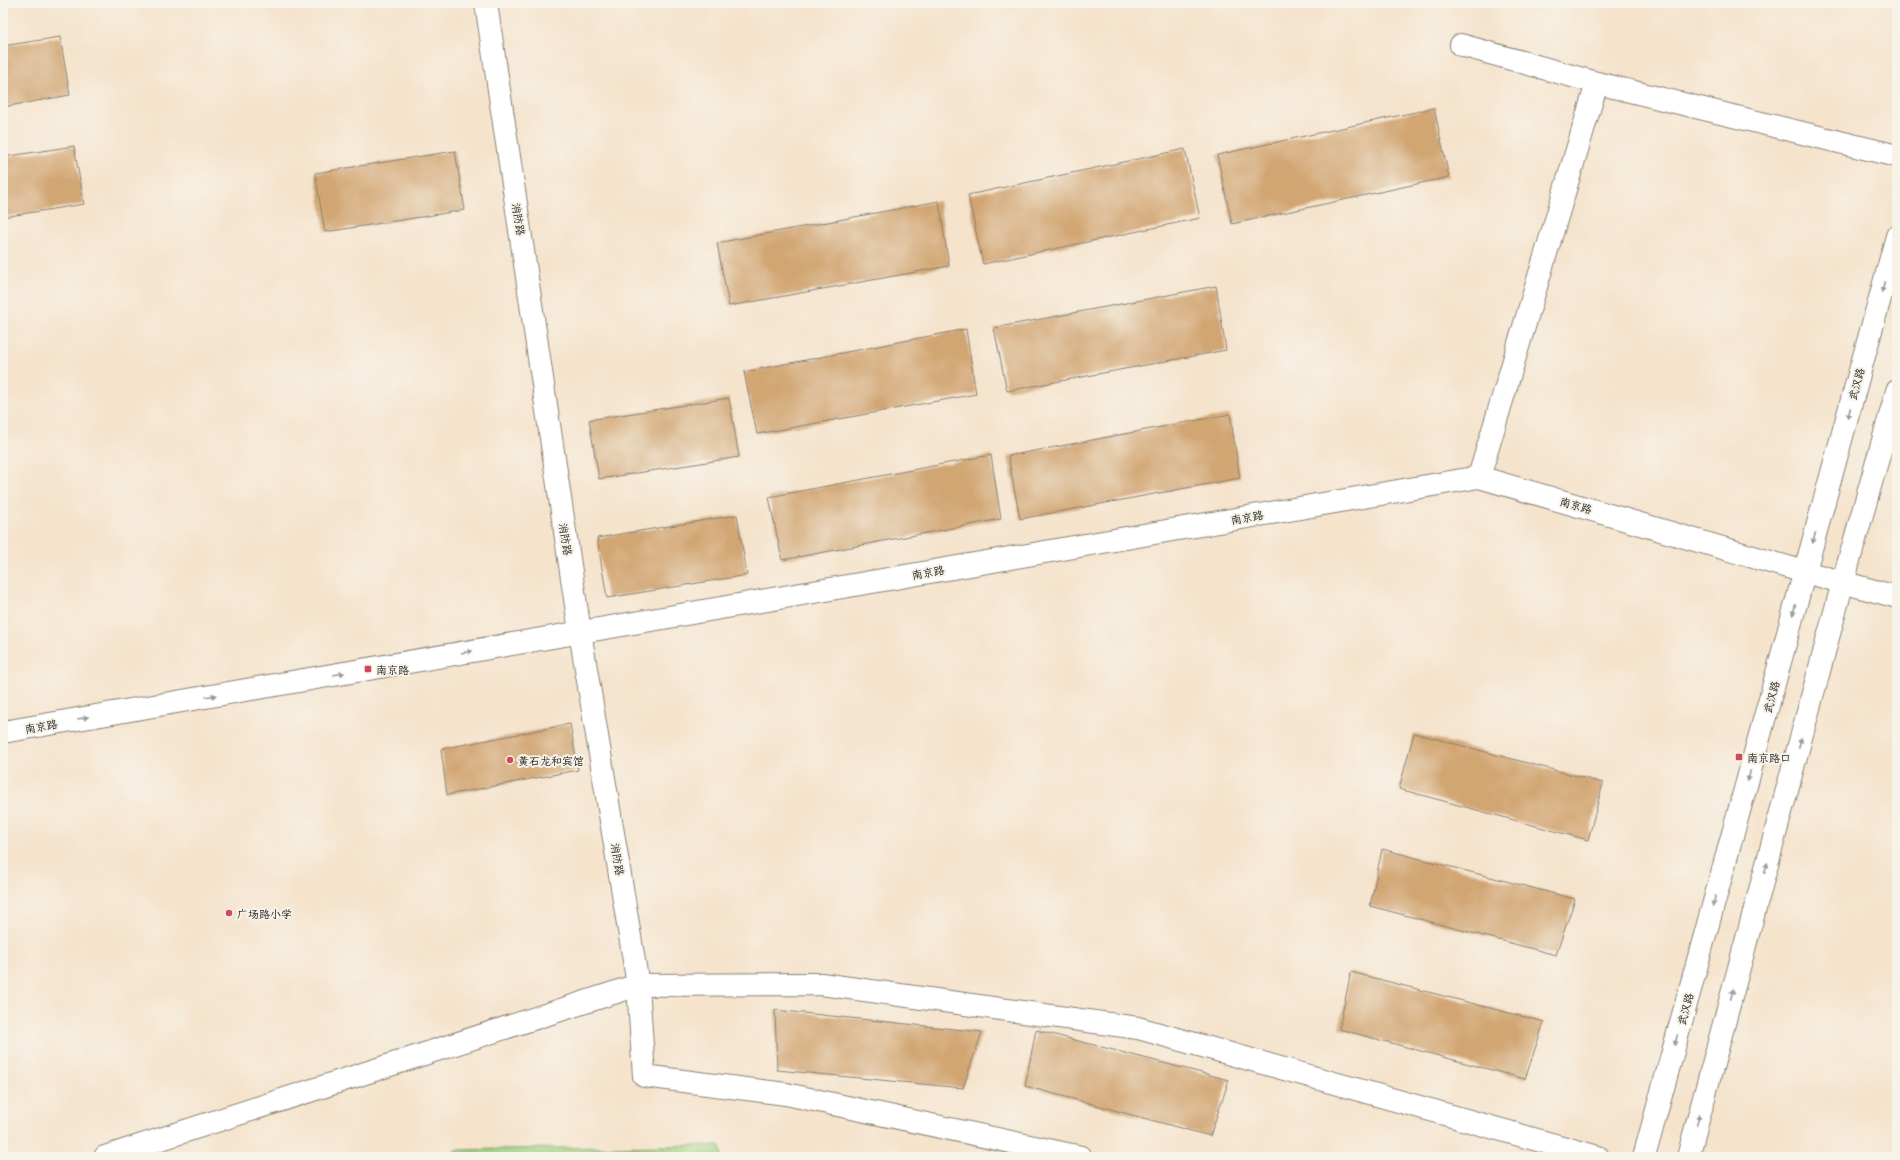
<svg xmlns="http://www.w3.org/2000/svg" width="1900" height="1160" font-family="Mali,'LXGW WenKai TC',sans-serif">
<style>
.green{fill:#9fd180;stroke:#5e764e}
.building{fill:#d2a673}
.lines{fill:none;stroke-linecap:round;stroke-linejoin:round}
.minor-casing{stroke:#888074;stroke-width:24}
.major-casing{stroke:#888074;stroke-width:24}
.minor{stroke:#fff;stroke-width:22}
.major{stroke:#fff;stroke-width:22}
.oneway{fill:#999}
.poi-dot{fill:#d1495b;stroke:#f7f3e8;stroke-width:1.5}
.labels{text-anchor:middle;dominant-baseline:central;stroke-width:4;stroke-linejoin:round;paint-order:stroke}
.street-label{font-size:11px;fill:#1c1c1c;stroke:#f7f3e8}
.poi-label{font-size:11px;fill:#1c1c1c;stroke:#f7f3e8;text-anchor:start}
</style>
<rect width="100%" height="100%" fill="#f7f3e8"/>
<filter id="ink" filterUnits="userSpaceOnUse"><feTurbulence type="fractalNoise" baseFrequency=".025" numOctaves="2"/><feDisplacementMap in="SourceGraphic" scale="8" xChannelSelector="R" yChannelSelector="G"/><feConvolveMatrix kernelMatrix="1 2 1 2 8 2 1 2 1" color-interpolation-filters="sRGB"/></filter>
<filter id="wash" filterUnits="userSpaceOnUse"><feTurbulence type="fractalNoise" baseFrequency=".012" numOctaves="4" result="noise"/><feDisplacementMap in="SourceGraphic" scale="16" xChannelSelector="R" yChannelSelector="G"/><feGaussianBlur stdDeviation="0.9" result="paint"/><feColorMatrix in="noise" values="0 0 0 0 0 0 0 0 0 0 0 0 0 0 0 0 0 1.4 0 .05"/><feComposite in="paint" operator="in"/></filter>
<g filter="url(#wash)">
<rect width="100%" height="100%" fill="#f5e3cc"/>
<path class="green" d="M720,1145L722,1157H455V1150Z"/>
<g id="blocks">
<path class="building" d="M60,37L70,95L3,107V46Z
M1434,108L1449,177L1232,224L1217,155Z
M74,146L84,204L3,217V157Z
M1185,149L1200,218L983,264L968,195Z
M455,151L465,210L325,232L315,173Z
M939,201L949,266L729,306L717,243Z
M1216,286L1226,350L1007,391L994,328Z
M966,329L976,394L757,434L744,372Z
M729,398L739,457L599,479L589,420Z
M1230,414L1240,478L1020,519L1008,456Z
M991,455L1001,519L782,560L769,497Z
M737,515L747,575L607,598L597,538Z
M570,724L578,770L447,795L441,749Z
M1414,733L1603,783L1588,840L1399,789Z
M1382,849L1575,899L1556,955L1370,906Z
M1351,972L1544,1022L1525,1079L1339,1029Z
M775,1010L982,1032L963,1088L777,1070Z
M1036,1030L1229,1080L1210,1136L1025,1086Z"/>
</g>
</g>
<g filter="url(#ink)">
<use href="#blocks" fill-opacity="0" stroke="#888074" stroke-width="1"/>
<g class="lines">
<g class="minor-casing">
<path id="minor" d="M486,3L580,632L638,985L644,1076L786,1094L1081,1157
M1461,45L1597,83
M1479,477L1597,83L1897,156
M3,732L1479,477L1805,572L1897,597
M105,1157L638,985L821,984L1138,1028L1598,1157"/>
</g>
<g class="major-casing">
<path id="major" d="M1644,1157L1897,236
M1688,1157L1843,582L1897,391"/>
</g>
<use href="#minor" class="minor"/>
<use href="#major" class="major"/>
</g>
<defs><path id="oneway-solid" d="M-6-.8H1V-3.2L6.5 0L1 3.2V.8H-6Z"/></defs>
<g class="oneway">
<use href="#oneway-solid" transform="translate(1883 287) rotate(105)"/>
<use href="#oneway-solid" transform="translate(1849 413) rotate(105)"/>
<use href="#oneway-solid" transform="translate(1814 538) rotate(105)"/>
<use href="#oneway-solid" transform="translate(1794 610) rotate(105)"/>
<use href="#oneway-solid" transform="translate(467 652) rotate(-10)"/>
<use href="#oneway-solid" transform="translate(339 674) rotate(-10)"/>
<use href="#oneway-solid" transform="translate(211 696) rotate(-10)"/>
<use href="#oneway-solid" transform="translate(83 718) rotate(-10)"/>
<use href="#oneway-solid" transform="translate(1800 743) rotate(-75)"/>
<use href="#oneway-solid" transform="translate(1749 776) rotate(105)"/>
<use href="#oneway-solid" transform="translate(1766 868) rotate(-75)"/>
<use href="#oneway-solid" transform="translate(1714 901) rotate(105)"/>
<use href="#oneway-solid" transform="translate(1732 994) rotate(-75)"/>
<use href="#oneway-solid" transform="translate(1676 1040) rotate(105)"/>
<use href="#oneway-solid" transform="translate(1698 1119) rotate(-75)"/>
</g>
</g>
<g class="poi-dot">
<rect x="364" y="665" width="8" height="8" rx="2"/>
<rect x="1735" y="753" width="8" height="8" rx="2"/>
<circle cx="510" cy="760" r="4"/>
<circle cx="229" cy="913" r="4"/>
</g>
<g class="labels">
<g class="street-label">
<text transform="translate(519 219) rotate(81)">消防路</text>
<text transform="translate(1856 384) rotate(-75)">武汉路</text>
<text transform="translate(1576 505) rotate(16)">南京路</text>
<text transform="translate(1247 517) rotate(-10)">南京路</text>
<text transform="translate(566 539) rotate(81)">消防路</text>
<text transform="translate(928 572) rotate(-10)">南京路</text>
<text transform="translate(1771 697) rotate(-75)">武汉路</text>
<text transform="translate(41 726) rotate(-10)">南京路</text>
<text transform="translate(618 859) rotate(81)">消防路</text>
<text transform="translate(1685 1009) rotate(-75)">武汉路</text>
</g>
<g class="poi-label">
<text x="376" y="669">南京路</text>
<text x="1747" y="757">南京路口</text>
<text x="518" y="760">黄石龙和宾馆</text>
<text x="237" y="913">广场路小学</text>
</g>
</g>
<rect width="1900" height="1160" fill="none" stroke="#f7f3e8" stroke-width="16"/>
</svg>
